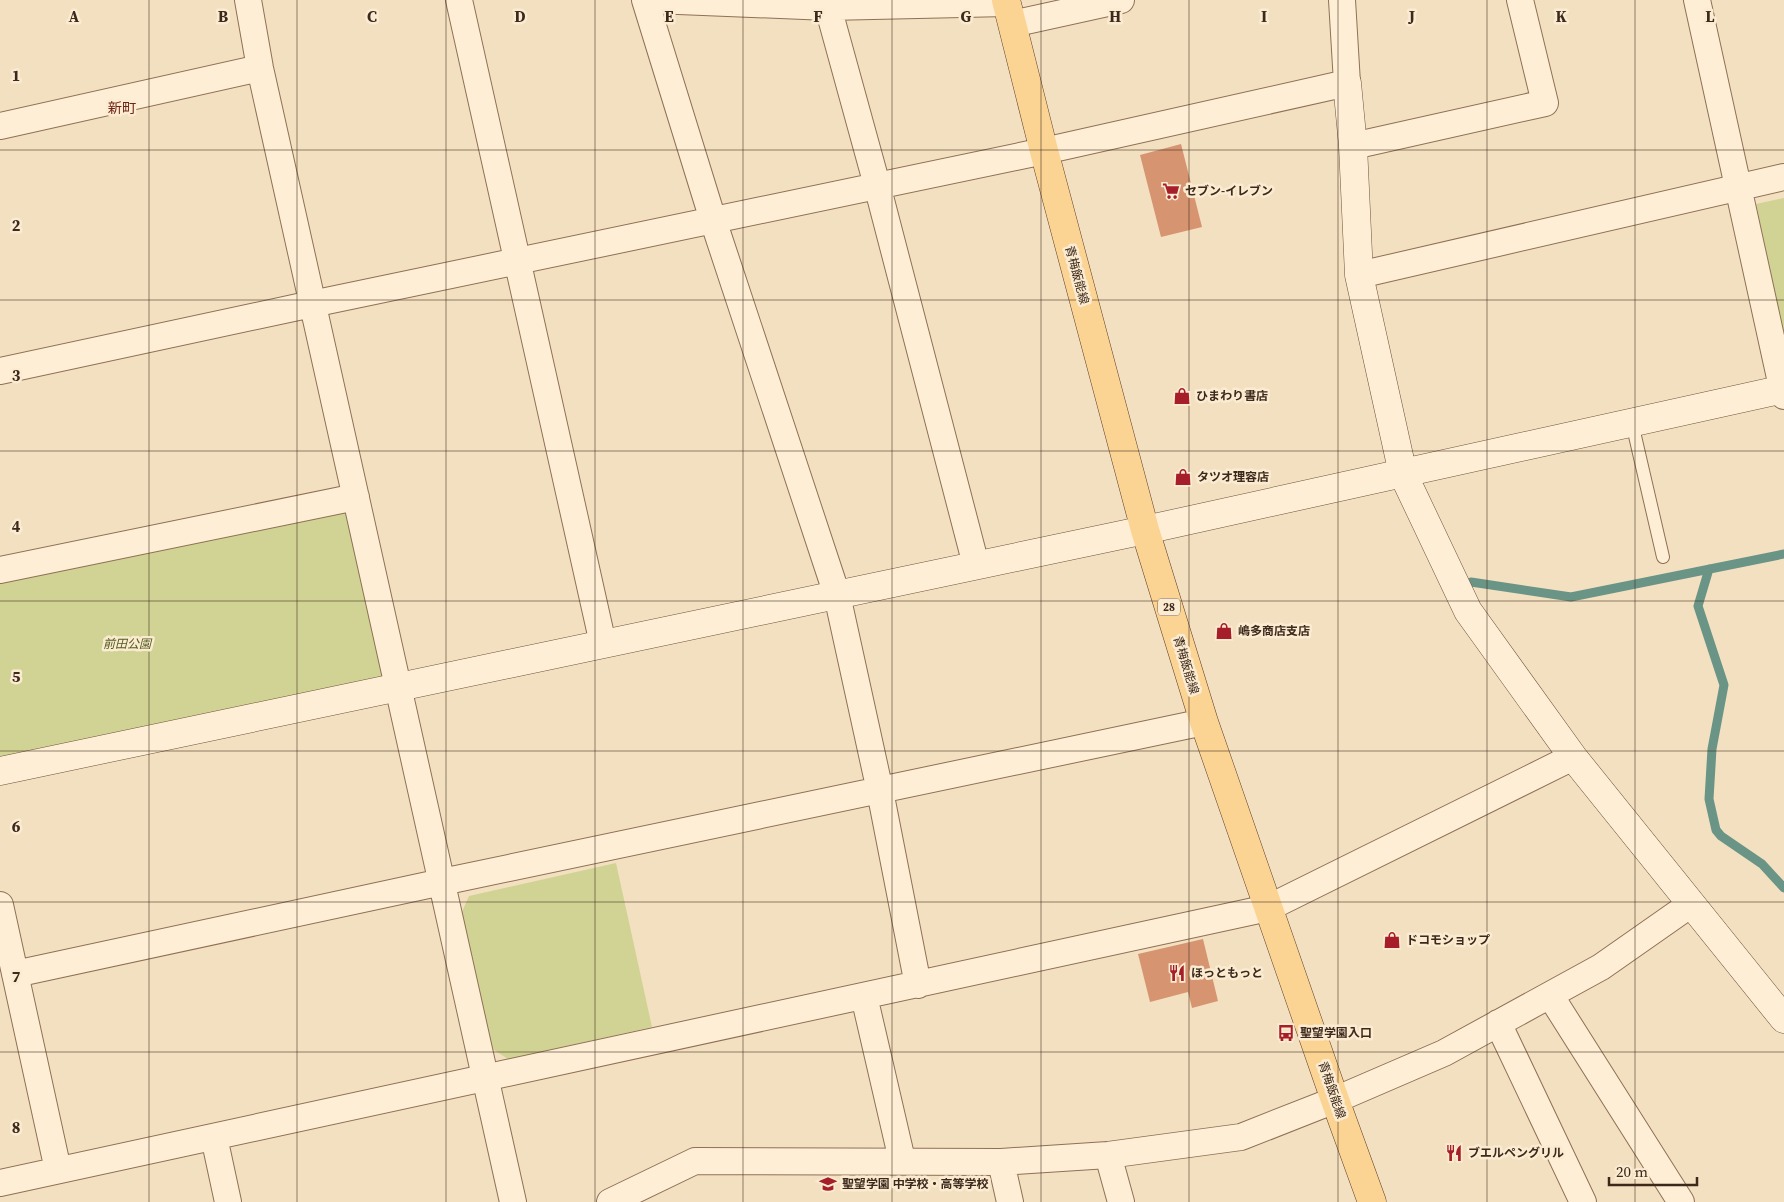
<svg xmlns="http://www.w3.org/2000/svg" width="1784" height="1202" font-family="'Source Serif 4','Noto Sans JP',serif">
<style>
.green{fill:#d0d393}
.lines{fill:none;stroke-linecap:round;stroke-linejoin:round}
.stream{stroke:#699486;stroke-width:9}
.building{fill:#d69471}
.lane-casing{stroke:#8f7055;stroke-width:14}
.street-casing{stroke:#8f7055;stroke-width:28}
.secondary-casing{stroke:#705139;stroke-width:29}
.primary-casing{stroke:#5c3e2a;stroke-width:29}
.lane{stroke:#fdeed5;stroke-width:12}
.street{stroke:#fdeed5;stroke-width:26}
.secondary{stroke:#fdeed5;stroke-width:28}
.primary{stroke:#fbd393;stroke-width:28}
.grid{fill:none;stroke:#3d291c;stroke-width:1;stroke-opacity:0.55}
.labels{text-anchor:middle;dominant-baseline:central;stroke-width:5;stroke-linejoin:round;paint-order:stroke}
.shield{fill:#faebd1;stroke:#766352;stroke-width:1}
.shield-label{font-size:11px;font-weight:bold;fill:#3d291c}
.poi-label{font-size:12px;font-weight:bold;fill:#3d291c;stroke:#faebd1;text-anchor:start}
.street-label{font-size:12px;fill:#3d291c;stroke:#faebd1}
.park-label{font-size:12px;font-style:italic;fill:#515c20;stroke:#faebd1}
.neighbourhood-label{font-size:14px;fill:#6f2216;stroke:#faebd1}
.grid-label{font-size:16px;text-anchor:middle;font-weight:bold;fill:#3d291c;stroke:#faebd1;stroke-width:5;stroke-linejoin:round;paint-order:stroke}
</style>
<rect width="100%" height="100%" fill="#f3e0c0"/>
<path class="green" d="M1784,198V337L1756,204Z
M356,497L398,687L0,771V570Z
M616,863L652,1027L508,1059L488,1046L461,914L469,896Z"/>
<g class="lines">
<path class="stream" d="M1709,569L1698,606L1724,685L1712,749L1709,799L1716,830L1721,836L1762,864L1784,888
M1471,582L1571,597L1784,554"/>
</g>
<path class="building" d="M1181,144L1202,227L1161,237L1140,155Z
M1203,939L1218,1001L1192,1008L1188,992L1150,1002L1138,954Z"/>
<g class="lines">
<g class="lane-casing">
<path id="lane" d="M1632,423L1663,557"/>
</g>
<g class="street-casing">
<path id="street" d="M248,0L260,68L513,1202
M459,0L603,644
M645,0L713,220L837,595L880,791L918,985
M654,0L828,7L1007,3
M1697,0L1784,396
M828,7L877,185L976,565
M1012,24L1121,0
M0,126L260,68
M1353,146L1545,103L1520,0
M1359,275L1784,177
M0,371L312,304L1044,151L1347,83L1342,0
M0,570L356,497
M0,905L58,1170
M15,974L442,882L1204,722
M1550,995L1681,1202
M864,996L902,1160
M1498,1023L1583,1202
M214,1137L228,1202
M1108,1155L1121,1202
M1001,1162L1010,1202
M0,1183L1268,908L1573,757
M610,1202L695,1161L1001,1162L1108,1155L1241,1137L1335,1100L1444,1053L1601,967L1691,904"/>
</g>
<g class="secondary-casing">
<path id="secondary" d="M1347,83L1353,146L1359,275L1403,474L1468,611L1573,757L1784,1019
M0,771L1145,530L1784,389"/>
</g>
<g class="primary-casing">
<path id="primary" d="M1006,0L1044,151L1145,530L1204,722L1335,1100L1372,1202"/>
</g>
<use href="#lane" class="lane"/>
<use href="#street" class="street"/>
<use href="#secondary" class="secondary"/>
<use href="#primary" class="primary"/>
</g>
<path class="grid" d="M149,0V1202M297,0V1202M446,0V1202M595,0V1202M743,0V1202M892,0V1202M1041,0V1202M1189,0V1202M1338,0V1202M1487,0V1202M1635,0V1202M0,150H1784M0,300H1784M0,451H1784M0,601H1784M0,751H1784M0,902H1784M0,1052H1784"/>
<defs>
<g id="supermarket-bare" transform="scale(1.35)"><path d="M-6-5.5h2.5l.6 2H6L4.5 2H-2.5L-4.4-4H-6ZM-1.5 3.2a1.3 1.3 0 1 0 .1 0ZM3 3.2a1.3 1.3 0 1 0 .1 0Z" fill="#a51e29" stroke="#faebd1" stroke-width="2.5" paint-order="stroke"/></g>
<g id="shop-bare" transform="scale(1.35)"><path d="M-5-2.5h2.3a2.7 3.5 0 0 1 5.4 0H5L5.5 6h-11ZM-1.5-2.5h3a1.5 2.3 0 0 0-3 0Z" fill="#a51e29" stroke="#faebd1" stroke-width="2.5" paint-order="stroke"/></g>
<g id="restaurant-bare" transform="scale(1.35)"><path d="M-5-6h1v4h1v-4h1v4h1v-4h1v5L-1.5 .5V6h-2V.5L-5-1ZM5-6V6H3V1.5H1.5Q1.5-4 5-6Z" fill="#a51e29" stroke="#faebd1" stroke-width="2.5" paint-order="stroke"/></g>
<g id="bus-bare" transform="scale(1.35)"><path d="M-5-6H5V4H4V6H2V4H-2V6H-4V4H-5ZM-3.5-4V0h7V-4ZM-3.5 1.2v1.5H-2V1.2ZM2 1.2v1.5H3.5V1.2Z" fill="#a51e29" stroke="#faebd1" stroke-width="2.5" paint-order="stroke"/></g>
<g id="school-bare" transform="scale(1.35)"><path d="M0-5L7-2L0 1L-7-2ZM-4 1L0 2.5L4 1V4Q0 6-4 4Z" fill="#a51e29" stroke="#faebd1" stroke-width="2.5" paint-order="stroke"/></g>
</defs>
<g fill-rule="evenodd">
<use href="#supermarket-bare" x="1171" y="191"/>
<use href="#shop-bare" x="1182" y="396"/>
<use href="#shop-bare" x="1183" y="477"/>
<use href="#shop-bare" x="1224" y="631"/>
<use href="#shop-bare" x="1392" y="940"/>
<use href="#restaurant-bare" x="1177" y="973"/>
<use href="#bus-bare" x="1286" y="1033"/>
<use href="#restaurant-bare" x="1454" y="1153"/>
<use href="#school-bare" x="828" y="1184"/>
</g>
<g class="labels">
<rect class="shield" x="1158" y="598.5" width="22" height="17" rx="4"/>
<g class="shield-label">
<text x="1169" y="607">28</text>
</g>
<g class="poi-label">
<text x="1185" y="191">セブン-イレブン</text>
<text x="1196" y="396">ひまわり書店</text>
<text x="1197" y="477">タツオ理容店</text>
<text x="1238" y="631">嶋多商店支店</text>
<text x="1406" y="940">ドコモショップ</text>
<text x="1191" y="973">ほっともっと</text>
<text x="1300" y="1033">聖望学園入口</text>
<text x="1468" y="1153">ブエルペングリル</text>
<text x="842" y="1184">聖望学園 中学校・高等学校</text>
</g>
<g class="street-label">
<text transform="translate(1077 275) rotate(75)">青梅飯能線</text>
<text transform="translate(1186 665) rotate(73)">青梅飯能線</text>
<text transform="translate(1332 1090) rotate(71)">青梅飯能線</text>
</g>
<g class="park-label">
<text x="127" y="644">前田公園</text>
</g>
<g class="neighbourhood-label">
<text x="122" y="108">新町</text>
</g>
</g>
<g class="grid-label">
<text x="74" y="22">A</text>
<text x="223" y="22">B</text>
<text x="372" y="22">C</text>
<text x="520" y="22">D</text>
<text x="669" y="22">E</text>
<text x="818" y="22">F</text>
<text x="966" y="22">G</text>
<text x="1115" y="22">H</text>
<text x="1264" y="22">I</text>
<text x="1412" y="22">J</text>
<text x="1561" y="22">K</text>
<text x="1710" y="22">L</text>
<text x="16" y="81">1</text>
<text x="16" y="231">2</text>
<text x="16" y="381">3</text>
<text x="16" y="532">4</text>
<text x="16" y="682">5</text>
<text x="16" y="832">6</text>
<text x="16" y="982">7</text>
<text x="16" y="1133">8</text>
</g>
<path d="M1609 1177v8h88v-8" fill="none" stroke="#3d291c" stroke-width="2.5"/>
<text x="1616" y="1177" font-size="15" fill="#3d291c" stroke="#faebd1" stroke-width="4" paint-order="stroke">20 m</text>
</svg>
